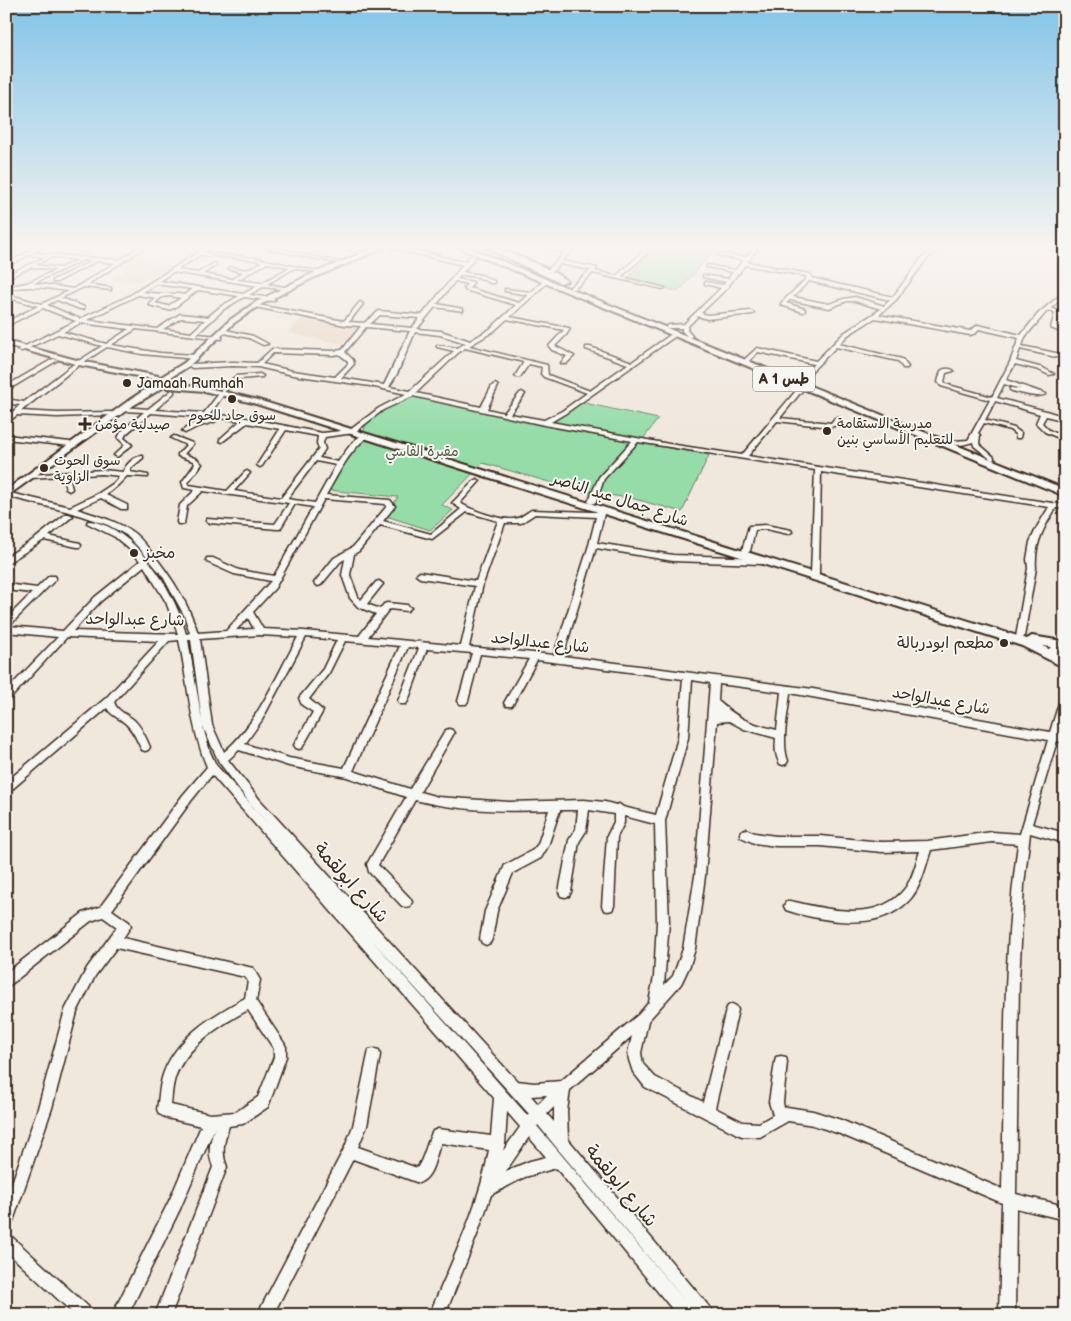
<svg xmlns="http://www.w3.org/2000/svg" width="1071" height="1321" font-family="'Balsamiq Sans','Playpen Sans Arabic',sans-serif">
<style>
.built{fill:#e9d5c4}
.green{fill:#96dca9;stroke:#688364}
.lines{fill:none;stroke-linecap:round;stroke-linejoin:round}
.minor-casing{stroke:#3b2a1e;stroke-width:3}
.major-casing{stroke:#3b2a1e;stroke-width:4}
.highway-casing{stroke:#3b2a1e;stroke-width:4}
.minor{fill:#f6f6f2;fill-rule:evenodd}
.major{fill:#f6f6f2;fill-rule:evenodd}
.highway{fill:#f6f6f2;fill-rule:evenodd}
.poi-dot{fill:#3b2a1e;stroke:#f6f6f2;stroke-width:2}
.labels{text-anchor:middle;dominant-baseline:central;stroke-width:4;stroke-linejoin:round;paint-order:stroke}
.far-poi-label{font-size:14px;fill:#3b2a1e;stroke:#f6f6f2;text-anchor:start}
.far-park-label{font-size:14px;fill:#525641;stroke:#f6f6f2}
.shield{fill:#f6f6f2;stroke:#73675e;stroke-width:1}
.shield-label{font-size:15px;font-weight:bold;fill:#3b2a1e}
.street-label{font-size:16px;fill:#3b2a1e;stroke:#f6f6f2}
.poi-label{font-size:16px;fill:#3b2a1e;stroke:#f6f6f2;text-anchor:start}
.near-street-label{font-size:19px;fill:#3b2a1e;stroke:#f6f6f2}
</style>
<rect width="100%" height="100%" fill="#f0e7dd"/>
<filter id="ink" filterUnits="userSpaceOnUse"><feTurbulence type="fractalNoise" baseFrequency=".02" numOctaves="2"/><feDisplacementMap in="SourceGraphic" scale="10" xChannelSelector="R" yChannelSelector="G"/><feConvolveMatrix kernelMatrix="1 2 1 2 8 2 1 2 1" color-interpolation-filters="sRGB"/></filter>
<g filter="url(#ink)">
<path class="built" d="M130,257L172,266L158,275L131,283L111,279L125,272V268L113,266Z
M303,318L359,328L342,344L287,333Z"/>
<path class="green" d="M640,248H716L678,292L629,277L650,251Z
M409,395L535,423L566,413L580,402L658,419L640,443L709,455L682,512L631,498L584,492L483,463L442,505L453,510L430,530L386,516L398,497L327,490L362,439L365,426L379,409Z"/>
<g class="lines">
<g class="minor-casing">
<path id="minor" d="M35,248H41L33,253L119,260L138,248H144L88,284L111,288V290L84,287L61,298L84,307V309H80L57,300L47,305L80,319L129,296L205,248H211L204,253L256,258L321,272L319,273L295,268L267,284L290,288V290L263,287L249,295L272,298L275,300L274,301L244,297L224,309L197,334L220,336L222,337V339L136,329L111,345L160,353L195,355L198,357L195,359L142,354L107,347L79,365L21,411L57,413L111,412L113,413V415L57,417L17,415L6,424V418L20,405L6,403V399L24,402L74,364L102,346L58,334L22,351L17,350L76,321L43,308L6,326V322L38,306L6,297V294L42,304L68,291C46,288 28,284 6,290V287L27,283L56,270L31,267L10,277H6V275L46,257L29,255L6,267V264ZM200,255L256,260L262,262L247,270L229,267V269L243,272L232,279L203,274L216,265V263H214L198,273L177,270ZM51,257L78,260L60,268L35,265ZM83,260L92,261L53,280V282H57L97,261L115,263L73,289L34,283ZM267,263L290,267L262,283L237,280ZM173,272L258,286L243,294L159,281ZM156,284L192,289L184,295C170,292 157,295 142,292ZM198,290L239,296L220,307L208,317L180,314L157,329L87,320L138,295L156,298L149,303V305L168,310L174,308ZM170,296L181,298L168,306L155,303L162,297ZM181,318L205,320L191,333L163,329ZM81,323L129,329L106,344L63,332Z
M265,248H275L348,264L346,265Z
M342,248H350L367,254L365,255Z
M391,248H401L465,262L471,255H475V257L463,272L481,275L494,281V283H490L478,277L461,275L457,279L473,282V283L469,288L519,303L528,295L505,291V289L531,292L543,281H547V283L510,317L569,328L570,329L566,335L555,346L574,356L566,364L561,363L567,356L552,350L549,346L564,330L507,319L494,331L469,346L547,365L548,375L590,391L628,364L586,349V347H590L632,362L673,333H677V335L566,413L551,422L669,444L742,455L800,386L802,385L805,387L780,418L831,423L835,418L837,417L840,419L836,425L831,427L777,421L748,456L1065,505V509L1056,508C1044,527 1034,544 1036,568L1024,637L1020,640L1016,637L1028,568L1027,559L1030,542L1037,527L1049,507L821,472L819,573L815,576L811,573L815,470L638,442L604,479L596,502L592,504L588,502L599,477L632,441L544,425L413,396L383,410L354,433L325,437L323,443L325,449L319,458L338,462C345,453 355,434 367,435V437C347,454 339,473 326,495L390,500L395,506L383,521L431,534L461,509L452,503L475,480L477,479L480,481L479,482L460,503C471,510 506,523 518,518C524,516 527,512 532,510L592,512H597L598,508H601L605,510L597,543L673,555L762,558L766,561L762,564L673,561L596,548L563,656L813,689L1050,732L1060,700L1062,697L1065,696V716L1059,734L1065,735V743L1057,741L1032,824L1065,833V843L1030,833L1024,885L1019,981L1016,1194L1065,1206V1220L1016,1208L1015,1315H999L1002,1203L840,1134L813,1125L788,1121L760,1137L742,1136L737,1134L645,1087L633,1072L629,1060L628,1053L632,1036L570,1090L567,1111L568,1139L712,1310L715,1315H697L692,1310L695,1315H677L556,1168L525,1177L491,1195L477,1235L445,1315H429C452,1261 479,1207 489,1150L441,1143C434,1157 435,1176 419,1183L353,1159L273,1315H257L345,1147L353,1126L369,1050L374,1049L379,1050L380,1055L367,1126L358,1147L417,1168C425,1157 426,1143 433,1131L438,1129L491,1136L494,1098L212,775L191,801L112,910L129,922L131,926L123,938L253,968L260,980L256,1001L284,1043L286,1047V1057L268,1107L243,1124L229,1126C224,1141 221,1153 227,1167L171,1315H155L213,1167C207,1153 210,1141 215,1127L180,1209L128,1315H112L170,1199L201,1126L167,1118L159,1114L157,1109C159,1099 159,1088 162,1078C173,1040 211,1016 245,998L248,981L245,977L116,948L95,976L77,1012L52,1108L13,1221L11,1226L6,1228V1200L38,1108L65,1010L87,968L117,927L103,917L91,921L10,985L6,987V973L83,913L100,907L183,795L207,767C190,726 188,683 179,640L169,641L114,702C117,712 128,714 135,721C142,728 146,738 150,747L148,750L145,751L142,750C137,741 134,731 126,724C120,718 111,716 107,708L10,791L6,792V782L106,698L159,641L67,637L9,700L6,701V691L58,637L6,632V619L32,593L6,590V584L37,588L49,576H55L56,578L55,580L9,626L63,631L95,597L140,561L129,549L115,537L87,523L88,521C95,521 101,524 107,526C145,544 175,593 186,634L190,633L184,615L162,575L140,549L126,535L108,525L73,513L6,496V492L70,507L99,493L114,483L120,476L102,474L67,476L70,480L72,489L69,491L66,489L64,481L60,476L31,478L29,477V475L102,470L123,472C126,464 135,455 143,456V458L131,468L130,472L148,475V477L127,476L118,485L106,495L127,505V509H121L101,498L77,509C95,515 115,520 131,531C139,536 146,545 152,553C172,577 188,603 198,633L226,631L271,581L234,574L207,562L206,560L207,558H213L239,570L274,576L313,507L295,504L280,529H277L210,523L206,521L207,519L275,524L289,503L203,491L187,506L184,524H178L177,522L180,505L195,490L184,488L182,482L195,464L193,461L178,456V454L186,445L171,438L174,436L192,443L193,444L184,454L197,459L202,464L188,482L189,485L227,491L245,472L247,471L250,473L234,491L281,498L319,449L317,443L318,436L286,430L262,466L260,467L257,465L280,429L247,423L222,442L220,441V439L240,421L221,418L214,422L197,427L185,433L182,431L192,424L214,418L151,413L126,434L124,438L132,445L117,457L114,455L125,445L118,438L121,432L144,412L123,411L120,409L123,407L148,409L172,390L174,391V393L155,410L204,413L221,391V389L236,376L260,374L263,376L262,377L240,379L224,392L225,393L210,414L246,418L322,433L350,430L379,408L406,394L370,386L293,375L258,367L233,366L192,368L189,366L192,364L233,362L257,363L272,349L334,351L342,350L361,326L345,325L255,307L258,305L344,321L360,302L363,304L349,322L364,323L379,311L422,315L463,265ZM455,281L467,284L464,288L465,290L516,305L490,329L470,341L441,331L417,329L435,307L463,311V309L437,304ZM380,315L420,318L412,328L370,324ZM366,327L410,331L384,385L341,378L354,364L353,360L345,352ZM415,332L440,335L466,343L457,348L437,345V347L454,351L410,391L389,387L397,374ZM465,348L524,362L515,376L516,377H520L529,364L542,367L541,374L544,377L587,393L562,411L544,420L510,414L525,394L522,392L520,393L504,413L487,409L498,386L495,384L492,386L481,407L416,393L460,351ZM273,353L334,355L339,354L348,361V364L335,377L293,371L262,364ZM316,461L336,465L315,503L287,499ZM324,499L385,504L387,506L353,547L334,558L314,583L318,586L321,585L340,562L345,559L342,575L350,598L358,607L376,614L359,636L304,631L263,629L253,612L275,588ZM467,512L498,521L476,581L420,572L416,575L420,578L475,586L461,646L368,637L389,609L407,611L411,608L407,605L387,603L384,604L380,609L367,604L383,584L379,581L376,582L361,600L358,597L350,575L354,554L359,551L380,525L432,539ZM535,514L596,517L589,545L554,655L469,647L483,584L505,523H521ZM144,566L166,602L178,634L73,631L101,601ZM248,618L254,629L236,630ZM260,635L298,637C278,673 256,726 224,752L212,725L200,639ZM306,637L337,640L323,669L299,698L302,705L313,712L294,745L296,748L299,749L302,748L323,711L309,699L329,673L345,641L400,646L344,768L289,758L245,744L262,720ZM188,640H191L202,721ZM408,647L419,648L398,701L400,704H406L408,701L427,649L472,653L458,701L460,704H466L468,701L480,654L529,659L504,703L506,706H512L537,660L683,679L678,738L656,815L623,807L619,804L616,805L605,802L584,800L509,802L438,797L420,792L454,733L452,730L449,729L446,730L410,789L353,771ZM692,680L710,683L695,876L683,949L673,976L664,985L669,922L665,821L688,738ZM719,684L781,692L777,730C749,723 740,720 718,701ZM790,693L1048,740L1020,834L992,832L927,841L882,842L820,836H776L755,833L745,829L741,831L740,834L741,837L754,843L776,846H820L882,852L920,851C916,863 913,877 906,887C879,924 827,909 790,901L786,902L784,906L786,910C794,913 803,915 812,917C847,924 887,927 912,897C922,884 926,865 931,850L992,842L1018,844C1002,957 1005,1074 1002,1189L841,1120L813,1111L787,1107L784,1108L783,1102L787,1062L786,1057L781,1056L776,1057L775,1062L769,1102L773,1115L759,1123L743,1122L715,1108L738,1010L736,1006L732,1004L728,1006L726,1010L703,1102L655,1077L643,1064L641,1053L648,1021L681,984L690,965L695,949L705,876L717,722L729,721L744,729L776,738C775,748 775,755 780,764L783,765L786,764L788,761C781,743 788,713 790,693ZM203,727L219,762L252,806L270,826L216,765L210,752ZM239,750L289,766L347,777L406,797L367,864L369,872L402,906L406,907L410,906L412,902L410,898L378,865L415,800C459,811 505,812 549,810L538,844L533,850L505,865L485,911L480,939L482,943L486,945L490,943L492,939L497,911L513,873L541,858L548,846L560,810H578L576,829L569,840L559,892L561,896L565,897L569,896L571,892L579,842L586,831L589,810L614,814V822L607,836L602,906L604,910L608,911L612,910L614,906L617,837L624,823V816L655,824L657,922L654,977L649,1002L639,1014L561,1081L534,1083L517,1081L260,800L228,760ZM371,939L529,1114L528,1116ZM248,1010L274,1049V1057L258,1097L236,1112L210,1114L171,1105C172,1096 172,1087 175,1078C185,1047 220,1025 248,1010ZM547,1095L538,1104L531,1096ZM554,1107V1122L547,1114ZM507,1112L520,1127L503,1151L505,1144ZM538,1125L556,1147L687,1303L537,1126ZM529,1137L546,1157L530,1161L506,1171Z
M422,248H430L440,252L438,253Z
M548,248H556L566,251L569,248H574L562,261L597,268L595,271L616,276L643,252L641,248H645L647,253L621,277L665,288L663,289L593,273L574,289H570V287L591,270L560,264L550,274H546V272L564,253Z
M753,248H758L747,262L809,274L811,275V278L893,297L921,259L934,248H939L925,261L896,300L879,315L970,331L978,325L1021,335L1038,314L1065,291V295L1051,308L1061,312L1056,326L1065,330V334L1051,328L1055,313L1048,310L1025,337L1022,346L1065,355V359L1020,349L1016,361L1043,368L1054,374L1049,375L1039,370L1015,364L1006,380L1046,394C1037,399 1022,393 1012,391L1010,390V388L1021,389L1004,384L997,398L1046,411L1065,417V421L1046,416L1042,423L1049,430L1062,436L1059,438L1045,432L1036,423L1040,414L995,401L985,420L1014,428L1021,433L1020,438H1016L1015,434L1010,430L984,423L978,433L980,435L979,444L994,457V459L992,460L974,446L973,442C966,444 957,447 951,443L954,441L968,440L990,400L941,386L938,382L941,371C944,368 951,368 954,371L946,373L944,382L945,384L992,397L1010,362L1019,338L979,329L976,333L970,335L875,318L848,335L839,344L902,359L908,367L907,368H903L898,361L836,347L800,383L798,382V380L814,364L758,352L749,361H745V359L757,348L816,361L844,333L881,309L855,301H847L829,308L790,300L786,303L805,309V311L803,312L781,305V303L806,279V276L745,265L740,271V273H738L727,288L701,313L707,315L751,311L754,313L753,314L707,319L698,316L688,326L687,330L692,336L689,338L682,331V328H667V326L669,325L684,324L721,288L705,284V282L723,285L726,282L703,277V275L728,279L733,272L707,267V265L735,270L744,260L720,256L718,255V254L746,257ZM809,281L890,300L884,306L855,297L844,299L829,304L793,297Z
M1050,248L1065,250V252L1050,249Z
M226,330L253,336L268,344L263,345L249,338L224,333V331Z
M53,359L58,360L6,391V386Z
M6,435L70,442L73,444L70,446L6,439Z
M66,514H69L73,516L49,536L80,543L81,545L80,547H77L44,540L6,564V557L36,538Z
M766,525L791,530L792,532L788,534L766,529L755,530L750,551L746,554L743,553L742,551L749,526Z
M6,1234L11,1236L92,1310L95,1315H75L6,1251Z"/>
</g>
<g class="major-casing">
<path id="major" d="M375,248H384L311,279L260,305L234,323L189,366L168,379L161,377L184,363L230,320L256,302L307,276Z
M6,341L80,361L158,376L162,378L158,380L79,365L6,345Z
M167,384L204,387L258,400L1027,639L1032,636L1062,641L1064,644L1058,648L1061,655L1065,658V668L1022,646L253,403L204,391L170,388H167ZM1042,646L1051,647L1049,649Z
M157,385L164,387L134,405L6,497V490L128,401L143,391Z"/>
</g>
<g class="highway-casing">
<path id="highway" d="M459,248H469L1065,489V496Z
M487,248C504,248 554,270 567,281L560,283Z"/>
</g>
<use href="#minor" class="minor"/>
<use href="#major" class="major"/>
<use href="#highway" class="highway"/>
</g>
</g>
<linearGradient id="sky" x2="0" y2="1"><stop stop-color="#83c4e8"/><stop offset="0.57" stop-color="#f8f4f0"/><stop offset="1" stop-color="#f8f4f0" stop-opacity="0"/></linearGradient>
<rect width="1071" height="433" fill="url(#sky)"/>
<g class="poi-dot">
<circle cx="127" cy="383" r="5"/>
<circle cx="232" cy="399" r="5"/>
<path d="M82.5 416.5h5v5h5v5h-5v5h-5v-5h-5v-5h5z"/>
<circle cx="827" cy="431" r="5"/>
<circle cx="44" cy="468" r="5"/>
<circle cx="134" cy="553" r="5"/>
<circle cx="1004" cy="643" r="5"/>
</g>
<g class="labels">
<g class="far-poi-label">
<text x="137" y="383">Jamaah Rumhah</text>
<text x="232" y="415" text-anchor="middle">سوق جاد للحوم</text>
<text x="837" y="423">مدرسة الاستقامة<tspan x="837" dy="16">للتعليم الأساسي بنين</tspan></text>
<text x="95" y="424">صيدلية مؤمن</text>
<text x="54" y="460">سوق الحوت<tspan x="54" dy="16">الزاوية</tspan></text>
</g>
<g class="far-park-label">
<text x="422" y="451">مقبرة الفاسي</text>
</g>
<rect class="shield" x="753" y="366.5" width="62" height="25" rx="4"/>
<g class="shield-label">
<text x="784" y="379">A 1 طس</text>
</g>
<g class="street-label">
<text transform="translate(620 500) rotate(18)">شارع جمال عبد الناصر</text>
<text transform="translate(135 620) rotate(1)">شارع عبدالواحد</text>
<text transform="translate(540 643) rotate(6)">شارع عبدالواحد</text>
<text transform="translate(941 701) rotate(10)">شارع عبدالواحد</text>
</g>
<g class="poi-label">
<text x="144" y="553">مخبز</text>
<text x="994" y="643" text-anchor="end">مطعم ابودربالة</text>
</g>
<g class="near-street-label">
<text transform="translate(351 883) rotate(48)">شارع ابولقمة</text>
<text transform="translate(621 1186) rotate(50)">شارع ابولقمة</text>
</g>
</g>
<rect width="1071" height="1321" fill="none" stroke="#f6f6f2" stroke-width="25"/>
<rect x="12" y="12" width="1046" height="1296" fill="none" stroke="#3b2a1e" stroke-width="2" filter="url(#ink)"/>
</svg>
